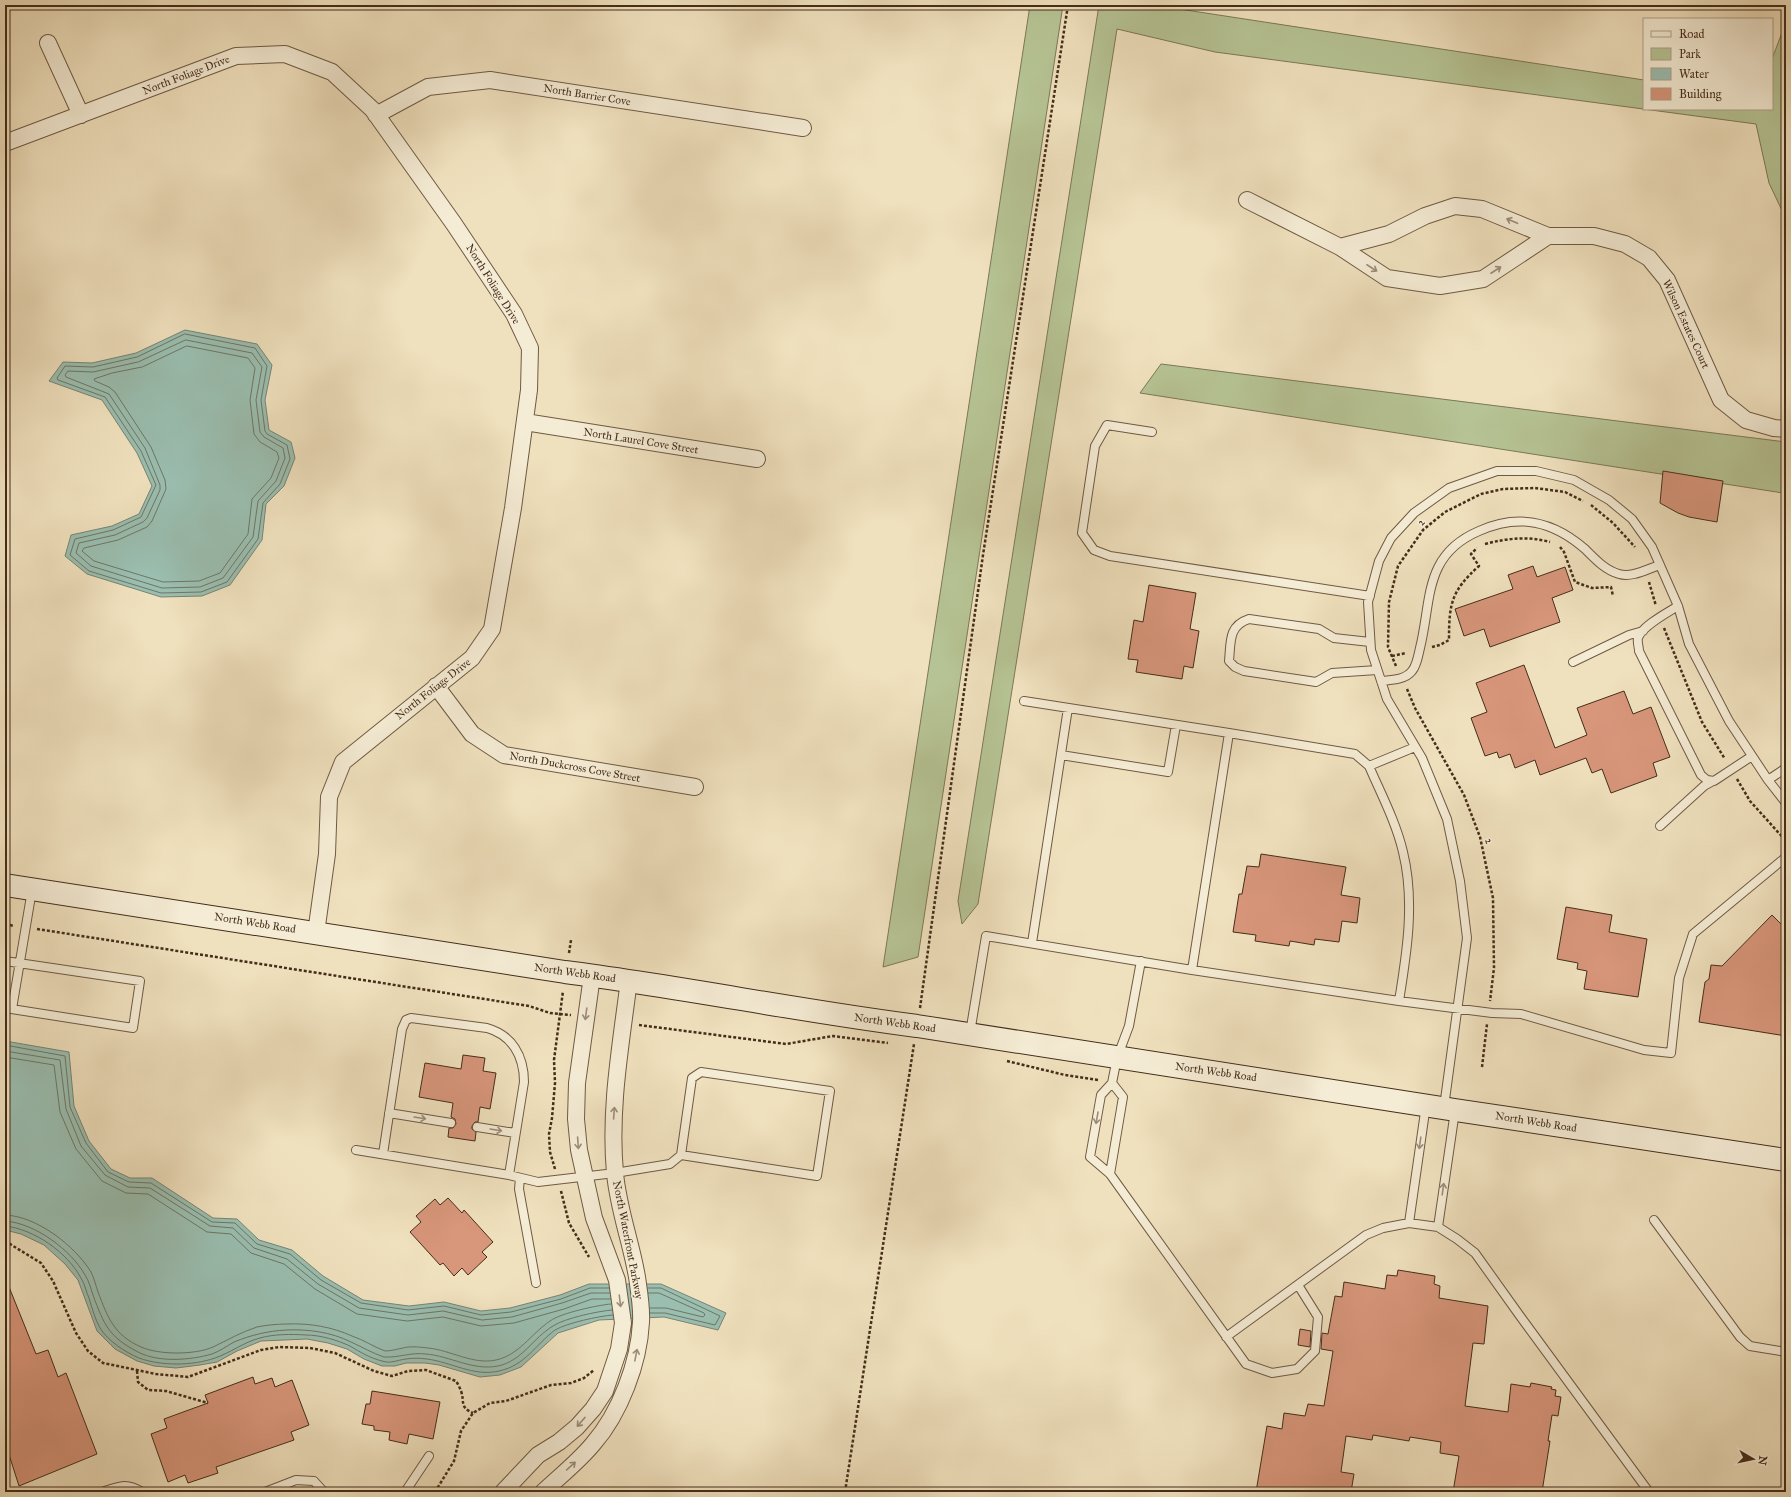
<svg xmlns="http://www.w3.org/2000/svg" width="1791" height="1497" font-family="'IM FELL Great Primer',serif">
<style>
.green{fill:#b6c394;stroke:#7d7857}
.water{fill:#9abeb0;stroke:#788474}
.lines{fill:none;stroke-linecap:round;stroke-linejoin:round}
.shore{stroke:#6f7665;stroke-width:1}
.building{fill:#d8967b;stroke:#442d1a}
.service-casing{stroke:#6f5a43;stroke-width:10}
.minor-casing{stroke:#6f5a43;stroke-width:18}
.secondary-casing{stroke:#442d1a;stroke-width:24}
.path{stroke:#442d1a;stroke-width:2.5;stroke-dasharray:3 2;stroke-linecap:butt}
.service{stroke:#f5ecd5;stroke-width:8}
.minor{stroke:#f5ecd5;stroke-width:16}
.secondary{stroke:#f5ecd5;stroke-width:22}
.oneway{stroke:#9c8c78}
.labels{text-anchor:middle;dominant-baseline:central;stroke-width:3;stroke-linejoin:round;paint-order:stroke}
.street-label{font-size:11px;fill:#442d1a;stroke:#f5ecd5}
</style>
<rect width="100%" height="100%" fill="#f0e1be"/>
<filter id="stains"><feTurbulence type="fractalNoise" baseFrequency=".005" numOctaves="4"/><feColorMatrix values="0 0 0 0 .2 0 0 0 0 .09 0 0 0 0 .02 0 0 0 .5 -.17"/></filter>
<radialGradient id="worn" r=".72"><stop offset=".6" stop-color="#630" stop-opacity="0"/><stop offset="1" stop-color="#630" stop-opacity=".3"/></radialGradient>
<path class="green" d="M1030,5H1063L918,957L883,967Z
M1099,5H1153L1644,80V109H1772V59L1786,22V219L1769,183L1756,124L1215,52L1117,29L978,904L962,924L958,901Z
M1161,364L1786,442V492L1783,493L1140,393Z"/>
<path class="water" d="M185,330L257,344L272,365L265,400L269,430L291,442L295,458L284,486L266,504L262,540L230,585L202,596L161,597L87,574L65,556L71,535L112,526L139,514L152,486L137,453L102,400L49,381L63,362L92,363L136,353Z
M5,1041L69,1052L74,1106L89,1141L111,1169L130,1178H152L213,1218L237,1219L259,1240L292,1250L323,1276L363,1300L409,1306L444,1302L481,1311L510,1308L560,1295L589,1284H661L726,1313L718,1330L664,1317L599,1320L558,1333L521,1367L500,1375L480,1377L439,1365L425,1363H406L395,1366H382L364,1359L347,1349L328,1343L307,1339L261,1341L237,1351L217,1362L200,1365L176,1368L154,1366L137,1361L115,1349L97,1331L78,1280L65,1264L44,1245L21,1234L5,1230Z"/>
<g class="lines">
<path class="shore" d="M185,334L255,348L267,366L261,400L265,431L267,434L287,445L290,459L280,484L263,503L258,539L227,582L201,592L161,593L89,571L70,555L75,539L113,530L141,517L156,485L141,451L105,397L58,380L57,378L65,366L93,367L137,357Z
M186,340L252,353L262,367L256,400L260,432L264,437L283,448L285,458L276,481L258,501L253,537L223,578L200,587L162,588L91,566L76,553L79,543L115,535L143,522L147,518L160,490V485L145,448L109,394L66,377L65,375L68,371L93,372L138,362Z
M187,346L248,358L255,368L250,400L254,434L260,442L277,452L279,458L271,478L252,499L248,534L220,573L199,581L163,582L94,561L82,551L84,548L118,540L147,527L152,521L166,489L165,480L151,447L115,392L109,387L95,381L94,379L112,373L142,367Z
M5,1045L65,1056L70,1107L86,1143L108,1172L129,1182L151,1183L212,1222L235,1223L257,1244L290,1254L321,1280L361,1303L408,1310L444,1306L481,1315L511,1312L561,1299L590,1288H609
M5,1051L60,1060L66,1109L81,1146L105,1175L128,1187L150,1188L210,1226L233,1228L254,1248L287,1259L318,1284L359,1308L408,1315L443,1311L482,1320L512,1317L562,1303L591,1293H610
M5,1057L54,1065L60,1112L76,1149L102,1181L126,1193L148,1194L207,1232L231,1234L251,1253L284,1264L315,1289L357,1314L407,1321L443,1317L481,1326L514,1323L564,1309L592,1299H611
M5,1215C37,1216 75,1246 91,1272C94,1278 96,1286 98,1292C108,1318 114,1335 141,1347C159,1355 195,1355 213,1347C228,1340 241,1332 257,1327C266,1325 278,1324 287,1324C310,1323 332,1327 352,1336C364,1340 374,1347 385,1351C392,1351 397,1349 403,1348C410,1346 420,1347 428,1348C450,1350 473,1365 496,1360C519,1355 531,1334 550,1321C561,1313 598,1305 611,1304
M5,1221C35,1223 71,1250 85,1275C89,1281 91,1289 93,1295C104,1325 109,1337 138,1352C159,1363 191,1360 212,1354C220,1351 227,1346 234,1342C251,1335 268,1331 286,1330C308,1329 331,1332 351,1342C362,1347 372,1353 384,1357C398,1358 411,1352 426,1354C450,1356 473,1371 498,1366C522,1361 533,1338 553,1326C565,1318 599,1311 612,1310
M5,1226C34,1229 67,1252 81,1278C85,1284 86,1292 89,1298C92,1308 95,1319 100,1328C108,1341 125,1352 139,1358C161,1366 192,1366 215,1358C230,1353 244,1342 260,1338C274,1334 291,1334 306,1335C320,1335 337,1340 350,1346C360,1352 370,1358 382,1361C391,1364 397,1360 406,1359C412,1358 420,1358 427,1359C451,1362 474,1377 499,1371C526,1365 535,1345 555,1330C567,1323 599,1316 613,1315
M648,1288H661L720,1316L715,1325L665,1313H650
M648,1293H659L704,1313L705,1315L703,1317L666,1308H650"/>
</g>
<path class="building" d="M1663,471L1723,481L1717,522L1689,517L1678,513L1660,503Z
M1533,566L1537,577L1565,567L1573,590L1552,598L1560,622L1490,647L1484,629L1464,636L1455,609L1513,589L1508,575Z
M1149,585L1196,593L1190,629L1199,631L1193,668L1184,666L1182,679L1136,672L1138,660L1128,659L1134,620L1143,622Z
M1524,665L1555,748L1587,735L1577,708L1624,691L1633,714L1651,707L1670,757L1653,763L1657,776L1611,793L1602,769L1592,773L1586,758L1540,775L1535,760L1515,768L1510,754L1499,758L1497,752L1485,756L1471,718L1487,712L1476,683Z
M1261,854L1346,867L1341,895L1360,898L1357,923L1342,921L1339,942L1315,939L1314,945L1290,941L1289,946L1255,941L1256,935L1233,932L1239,894H1242L1247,866L1259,867Z
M1566,907L1612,915L1609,932L1647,939L1638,997L1584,989L1587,971L1577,969L1578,963L1557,959Z
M1772,915L1786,929V1036L1699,1022L1705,982L1709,979L1711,965L1722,966Z
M463,1055L485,1058L483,1071L496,1073L490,1109L480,1107L478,1122H475L472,1126V1129L476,1132L475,1141L448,1137L449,1128H453L456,1124L455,1119L451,1117L453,1103L419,1097L425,1063L461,1069Z
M448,1198L462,1213L464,1210L493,1242L482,1252L487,1257L468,1275L462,1268L454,1276L443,1263L440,1265L410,1232L421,1222L416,1216L435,1199L440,1205Z
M1398,1270L1435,1276L1434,1284L1440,1286L1439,1298L1488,1306L1484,1344L1473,1343L1465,1406L1508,1412L1511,1384L1530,1387L1531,1383L1552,1387L1551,1389L1556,1390L1555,1396L1561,1397L1558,1416L1552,1415L1548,1441H1550L1542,1492H1453L1459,1456L1440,1453L1441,1442L1410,1437L1409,1441L1373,1435L1372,1440L1346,1436L1341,1472L1354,1474L1351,1492H1256L1267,1426L1282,1429L1284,1413L1305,1416L1308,1404L1324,1406L1333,1351L1321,1349L1322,1333L1328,1334L1335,1296L1342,1297L1344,1282L1385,1289L1387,1275L1397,1276Z
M5,1277L36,1354L48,1350L58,1377L66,1373L97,1454L19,1486L5,1442Z
M1300,1329L1311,1331L1310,1347L1298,1345Z
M253,1377L255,1384L272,1378L275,1387L292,1380L309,1425L291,1432L294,1440L216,1467L218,1473L188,1483L185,1475L168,1482L151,1434L167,1428L164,1419L208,1403L205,1395Z
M372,1391L440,1402L433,1439L409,1434L407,1444L389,1440L390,1432L374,1430V1426L362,1424L366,1404H370Z"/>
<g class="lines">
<g class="service-casing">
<path id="service" d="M1152,432L1107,425L1095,446L1082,533L1094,550L1110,556L1370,596
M1678,606C1667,613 1642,626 1638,638C1637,642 1639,647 1639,651L1701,775L1707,780L1714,781L1752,756
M1370,642L1334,638L1319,629L1249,619C1228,626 1231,642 1229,661L1235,667L1244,671L1316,682L1332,673L1377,670
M1573,662L1629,635L1643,631
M1381,681C1391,680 1405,680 1412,671C1417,665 1418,656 1420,648C1432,600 1423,555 1479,531C1519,513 1553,521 1585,549C1595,559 1605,570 1619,574C1632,578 1647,569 1660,565
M1024,701L1229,733
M1061,755L1168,772L1176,725
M1369,766L1355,754L1229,733L1192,970L1399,1001L1492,1013L1521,1014L1644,1050L1671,1053L1679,978L1693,934L1786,857
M1768,780L1786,768
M1660,826L1704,786L1713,781
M1032,943L1068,708
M5,961L140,981L133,1028L5,1008
M1141,961L1129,1026L1117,1058L1112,1083L1101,1095L1090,1157L1110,1174L1246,1364L1272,1373L1297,1369L1315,1351L1318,1317L1298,1285
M1399,1001C1407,952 1415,901 1403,852C1396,822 1381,794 1369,766L1415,747
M12,1009L32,890
M970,1033L986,936L1192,970
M1444,1107L1467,938L1460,881L1447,819L1422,758L1387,699L1371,650L1368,602L1379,561L1391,538L1414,513L1449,488L1497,471H1536L1574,480L1609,500L1632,519L1652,547L1678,606L1689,644L1729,721L1768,780L1786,803
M389,1113L451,1123
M477,1127L515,1133
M356,1150L509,1175L538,1182L615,1173L670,1164L681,1155L817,1176L830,1091L701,1072L692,1078L681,1155
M383,1154L402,1029L406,1020L411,1018L487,1028C512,1035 524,1056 524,1082L509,1175
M1110,1174L1123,1097L1112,1083
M520,1178L519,1189L536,1283
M1654,1220L1740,1337L1750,1346L1786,1352
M1409,1223L1426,1105
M1438,1227L1455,1111
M1226,1337L1366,1235L1383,1228L1409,1223L1438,1227L1457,1239L1475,1253L1520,1316L1649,1492
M102,1492C119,1486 127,1482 142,1492
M265,1492L296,1480L314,1481L324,1492
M405,1492L429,1456"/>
</g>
<g class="minor-casing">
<path id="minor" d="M48,43L81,115
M376,115L428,87L490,80L803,128
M5,143L236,56L285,54L332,72L373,110L454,224L514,314L530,348L529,390L513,508L492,629L472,658L343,762L329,797L327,854L316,933
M1247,200L1340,247L1387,278L1440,286L1483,279L1548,236
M1340,247L1389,234L1425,216L1455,206L1482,209L1548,236H1594L1625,244L1649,258L1667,280L1721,400L1746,420L1774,428L1786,429
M525,422L757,459
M436,686L472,734L504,755L695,787
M503,1492L538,1455L559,1442L577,1427L593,1409L605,1391L619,1349L623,1323L617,1280L594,1218L579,1150L576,1119L577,1083L592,976
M543,1492C560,1476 578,1462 593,1444C620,1413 639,1363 641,1322C642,1308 639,1291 637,1277C631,1242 618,1208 615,1173C609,1109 621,1044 629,980"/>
</g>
<g class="secondary-casing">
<path id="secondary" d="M5,885L565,972C683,987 799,1011 917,1026L1455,1110L1786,1160"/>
</g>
<path class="path" d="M1591,505L1613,523L1635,547
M1485,544C1508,538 1528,536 1550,542
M1560,547L1564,552L1575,582L1592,588L1611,587L1613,596
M1649,582L1656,606
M1664,628L1702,722L1725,759
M1432,647L1440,645L1449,640C1449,604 1451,591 1479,566L1471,554L1477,548
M1392,656L1406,653
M1396,666L1388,647L1389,602L1398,566L1423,530L1445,512L1481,494L1503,489L1535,488L1565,492L1583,501
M1407,689L1415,708L1464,795L1480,837L1493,898L1494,968L1490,1001
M1737,779L1750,801L1786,841
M5,924L14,926
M37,929L529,1006L550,1013L571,1015
M569,953L571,940
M920,1008L983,555L1068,5
M639,1025L786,1044L833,1036L888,1043
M1007,1061L1065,1075L1098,1080
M1482,1067L1487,1024
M555,1169L550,1152L549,1134L552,1118L555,1083L554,1060L563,991
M561,1191L569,1223L589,1257
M5,1241L41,1263L53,1281L76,1333L88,1351L103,1363L156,1374L188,1377L261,1350L279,1347L310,1348L335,1353L374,1371L392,1376L408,1371L426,1370L456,1381C458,1384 460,1388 461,1391C465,1402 459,1407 473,1413
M137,1371L138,1382L148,1390L166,1391L208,1403
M435,1492L454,1461L461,1431L473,1413L490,1403L506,1401L551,1385L571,1383L584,1378L594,1370
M845,1492L914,1044"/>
<use href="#service" class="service"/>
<use href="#minor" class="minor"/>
<use href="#secondary" class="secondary"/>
</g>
<defs><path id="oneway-shaft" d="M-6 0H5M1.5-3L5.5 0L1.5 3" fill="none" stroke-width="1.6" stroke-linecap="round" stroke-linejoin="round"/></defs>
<g class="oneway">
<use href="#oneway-shaft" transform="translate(1512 221) rotate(-157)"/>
<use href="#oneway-shaft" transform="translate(1372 268) rotate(33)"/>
<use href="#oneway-shaft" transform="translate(1496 270) rotate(-33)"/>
<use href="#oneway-shaft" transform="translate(586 1014) rotate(98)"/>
<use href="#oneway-shaft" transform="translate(614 1113) rotate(-86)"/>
<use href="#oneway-shaft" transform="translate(420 1118) rotate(9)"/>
<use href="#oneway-shaft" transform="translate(1097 1118) rotate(100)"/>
<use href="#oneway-shaft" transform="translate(496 1130) rotate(9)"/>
<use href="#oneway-shaft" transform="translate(578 1143) rotate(86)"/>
<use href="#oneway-shaft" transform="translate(1420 1143) rotate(98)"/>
<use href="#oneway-shaft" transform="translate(1443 1189) rotate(-82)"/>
<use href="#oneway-shaft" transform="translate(620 1301) rotate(83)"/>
<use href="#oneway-shaft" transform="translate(636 1355) rotate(-79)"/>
<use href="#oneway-shaft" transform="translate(581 1422) rotate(131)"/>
<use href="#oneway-shaft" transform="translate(571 1466) rotate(-42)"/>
</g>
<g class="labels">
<g class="street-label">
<text transform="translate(186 75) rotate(-21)">North Foliage Drive</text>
<text transform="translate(587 95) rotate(9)">North Barrier Cove</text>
<text transform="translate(493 284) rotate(58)">North Foliage Drive</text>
<text transform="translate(1686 324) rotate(65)">Wilson Estates Court</text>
<text transform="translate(641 441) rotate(9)">North Laurel Cove Street</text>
<text transform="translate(1421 522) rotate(-43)">2</text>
<text transform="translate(433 689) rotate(-38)">North Foliage Drive</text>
<text transform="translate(575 767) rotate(10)">North Duckcross Cove Street</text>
<text transform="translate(1489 841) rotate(77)">2</text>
<text transform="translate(255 923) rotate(9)">North Webb Road</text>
<text transform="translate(575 973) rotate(8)">North Webb Road</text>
<text transform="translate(895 1023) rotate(8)">North Webb Road</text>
<text transform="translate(1216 1072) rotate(8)">North Webb Road</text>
<text transform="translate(1536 1122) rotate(9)">North Webb Road</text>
<text transform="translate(628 1240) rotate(79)">North Waterfront Parkway</text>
</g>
</g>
<rect width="1791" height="1497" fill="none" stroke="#f0e1be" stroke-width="20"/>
<rect x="6" y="6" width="1779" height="1485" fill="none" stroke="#442d1a" stroke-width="2"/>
<rect x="10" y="10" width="1771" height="1477" fill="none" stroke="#442d1a"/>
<rect x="1643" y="18" width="130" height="92" fill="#f5ecd5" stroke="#aea08a"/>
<rect x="1651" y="31" width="20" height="6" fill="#f5ecd5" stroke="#aea08a"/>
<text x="1679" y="38" font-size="12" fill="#442d1a">Road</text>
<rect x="1651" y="48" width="20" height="12" fill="#b6c394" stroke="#aea08a"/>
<text x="1679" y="58" font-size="12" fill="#442d1a">Park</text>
<rect x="1651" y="68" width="20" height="12" fill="#9abeb0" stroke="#aea08a"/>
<text x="1679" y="78" font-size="12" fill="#442d1a">Water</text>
<rect x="1651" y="88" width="20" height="12" fill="#d8967b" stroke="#aea08a"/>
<text x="1679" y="98" font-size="12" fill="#442d1a">Building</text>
<g transform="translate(1753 1459) rotate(99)" stroke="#f5ecd5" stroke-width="3" paint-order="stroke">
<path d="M0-3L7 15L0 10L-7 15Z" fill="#442d1a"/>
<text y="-6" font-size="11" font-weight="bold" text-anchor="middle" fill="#442d1a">N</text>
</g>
<rect width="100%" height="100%" filter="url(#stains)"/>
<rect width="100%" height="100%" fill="url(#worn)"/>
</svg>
